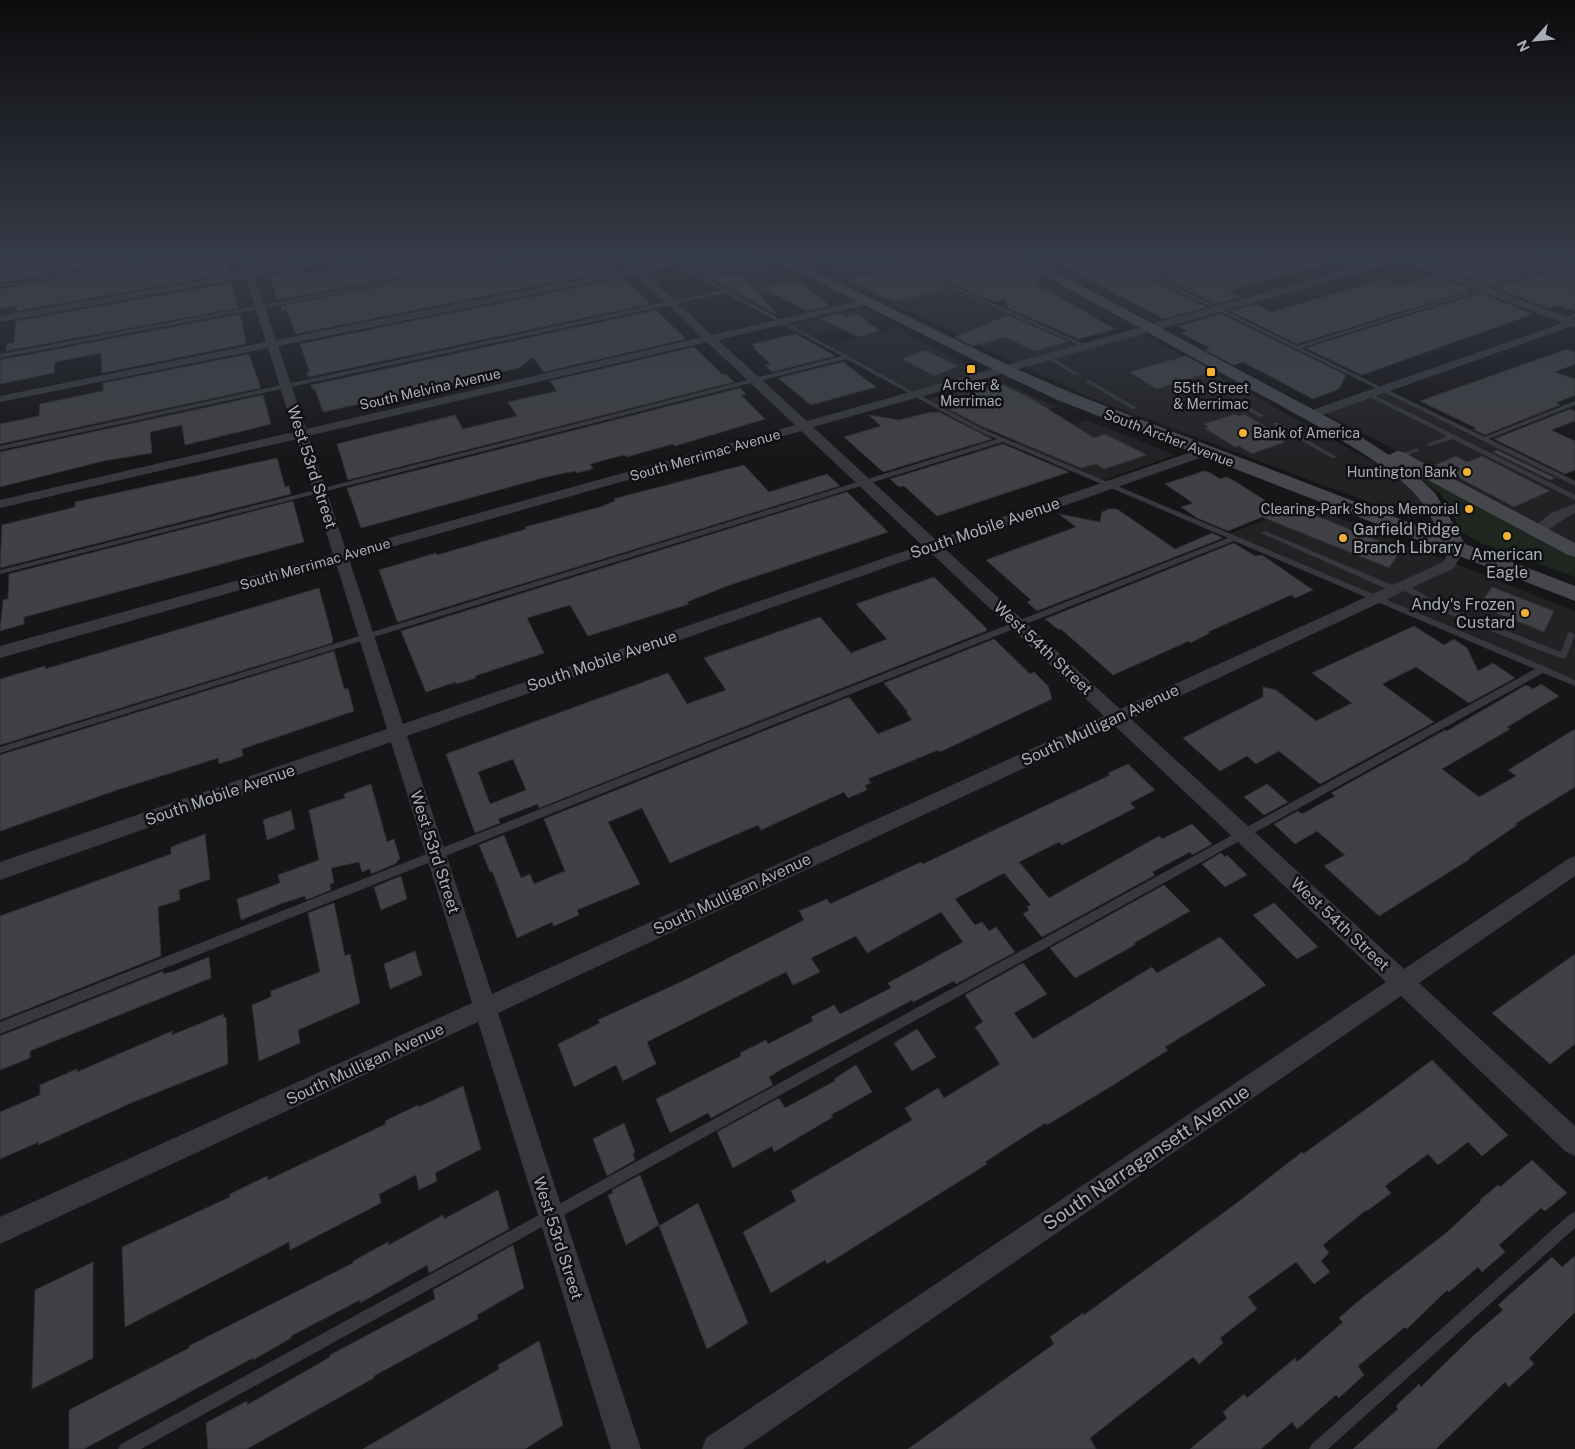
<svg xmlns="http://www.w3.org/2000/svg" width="1575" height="1449" font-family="'Public Sans',sans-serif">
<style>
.built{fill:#222225}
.green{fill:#1e261f}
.building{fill:#404145;stroke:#303034;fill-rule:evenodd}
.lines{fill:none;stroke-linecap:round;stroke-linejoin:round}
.service{fill:#37383d;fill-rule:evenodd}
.minor{fill:#37383d;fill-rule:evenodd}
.secondary{fill:#45474d;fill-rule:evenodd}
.poi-dot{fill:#f2b134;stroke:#111113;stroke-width:2}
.labels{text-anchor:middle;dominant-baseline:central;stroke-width:5;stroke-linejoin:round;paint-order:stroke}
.far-poi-label{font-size:14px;fill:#a8adb8;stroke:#111113}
.far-street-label{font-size:14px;fill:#a8adb8;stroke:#111113}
.street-label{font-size:16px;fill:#a8adb8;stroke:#111113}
.poi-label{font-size:16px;fill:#a8adb8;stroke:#111113;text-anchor:start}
.near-street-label{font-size:19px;fill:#a8adb8;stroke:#111113}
</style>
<rect width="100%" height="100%" fill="#161618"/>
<path class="built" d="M671,256H752L810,286L745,301L682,266Z
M793,256H885L1089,346L1139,332L1386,469L1409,485L1424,502L1422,506L1415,510L1398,511L1387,509L1089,397L1043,376Z
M858,309L878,319L809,336L789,325Z
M897,328L982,373L912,392L827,346Z
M997,380L1057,407L984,431L926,400Z
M1385,388L1575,480V545L1319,410Z
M1087,420L1175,455L1101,481L1012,443Z
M1304,504L1575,611V680L1229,534Z"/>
<path class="green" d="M1399,462L1575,557V577L1480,543L1461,532L1447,502L1439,493Z"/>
<path class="building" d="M55,256H154L0,283V265Z
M183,256H224L228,274L17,311V306L0,309V289Z
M263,256H297L299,261L267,267Z
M406,256H511L278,300L271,281L270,276L302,269L305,274Z
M538,256H584L585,260L601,257L615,270L296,334L286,310L282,311L281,306Z
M926,256H1007L1041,276L1036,284L1115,329L1079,339L1008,308L1005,299L995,302L904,262Z
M1096,256H1105L1206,307L1164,319L1062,265Z
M1119,256H1221L1154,274Z
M1241,256H1334L1335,262L1228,291L1241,297L1216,304L1163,278Z
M1464,256H1575V257L1486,285L1451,271L1455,270L1439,264Z
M1575,263V311L1558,305L1549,308L1496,288Z
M893,264L949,289L894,302L847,280L881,272L874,268Z
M700,272L745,278L776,313L775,314Z
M1435,276L1471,290L1297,344L1230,311L1255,304L1272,312L1383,279L1401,286Z
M623,278L650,304L308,377L307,372H310L300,344Z
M795,281L807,288L830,306L807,311L762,288Z
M231,283L238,308L6,351L7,344L14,343L16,321Z
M1480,293L1533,314L1362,375L1306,348Z
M656,310L686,339L544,372L533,357L519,368L323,412L315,389H312L311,385Z
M840,313L844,317L856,314L880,331L858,337L820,318Z
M240,314L246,344L102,373L101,353L55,362L54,373L0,384V360Z
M1221,314L1346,375L1339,389L1313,399L1243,362L1234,365L1205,350L1210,348L1181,333L1188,331L1178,326Z
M1008,315L1068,342L1035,351L1005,337L972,346L955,337Z
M796,334L835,356L772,372L765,365L771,364L753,348L755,347L752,344Z
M694,347L722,374L727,375L734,382L348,480L337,444L455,415L463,429L517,416L508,402L557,391L550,381Z
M1567,349L1575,352V364L1555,372L1575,379V395L1556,403L1560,405L1485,435L1473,429L1476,428L1420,401Z
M925,350L958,366L935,376L902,359Z
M249,354L261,388L0,444V424L39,416L40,404L103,391V383Z
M1186,356L1214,371L1157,389L1129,372Z
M843,362L876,387L811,405L778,378Z
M1002,384L1034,400L1094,438L1105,434L1147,455L1104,469L1096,464L1081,468L981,426L949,409L978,401L968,394Z
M740,388L746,394L741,395L765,419L675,446L673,444L626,457L624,455L590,464L593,469L577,473L575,471L546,477L361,528L347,488Z
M263,395L271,424L185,445L182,425L150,432L152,453L103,461L0,487V452Z
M1570,409L1575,411V421L1551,430L1575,441V470L1565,474L1494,439Z
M931,412L933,413L939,412L992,439L883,472L844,437L881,426L869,415L899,420Z
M1235,414L1239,416L1244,414L1275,432L1271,434L1285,442L1252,454L1239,446L1235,447L1204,428L1208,427L1204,424Z
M1003,444L1069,472L937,516L904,486L899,487L890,479Z
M1497,450L1555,478L1550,480L1493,452Z
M1456,456L1467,462L1482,456L1550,491L1514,507L1435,465Z
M277,458L285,487L289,486L291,494L0,568L2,525L75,507V502Z
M744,465L769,492L827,474L840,486L398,622L397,621L379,570L436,553L437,555L526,529L525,527L600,507L615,501L614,499L632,494Z
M1204,471L1209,472L1220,479L1226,477L1233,480L1285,513L1297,508L1401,550L1389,568L1262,517L1228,531L1197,518L1181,507L1193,503L1165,484Z
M847,492L888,532L727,586L687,602L689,604L588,636L570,605L527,618L544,653L475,676L476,678L456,684V682L426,692L401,631Z
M293,501L304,542L24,617V624L0,631L3,600L8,599L9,574Z
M1109,509H1117L1175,549L1212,533L1223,538L1037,611L1027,602L1031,600L986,560L1076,527L1059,514L1100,522L1102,512Z
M1234,543L1255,556L1262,555L1313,590L1295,598L1291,595L1208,632L1210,633L1190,643L1189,641L1113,675L1061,629L1059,630L1045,619Z
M934,577L987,629L986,631L539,808L538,804L498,819L500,823L475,833L446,754L668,673L687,704L726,690L704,658L820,617L851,653L887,639L856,604ZM513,759L526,790L490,804L478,772Z
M1492,587L1554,611L1544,632L1479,606Z
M319,588L333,640L332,643L0,745V679L45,666V669Z
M1414,626L1444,645L1454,639L1467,648L1478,671L1493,663L1515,678L1469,703L1416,667L1382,684L1434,722L1320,784L1279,751L1256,764L1247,756L1220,771L1183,738L1263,697V687L1276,690L1316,721L1352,703L1312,673Z
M994,639L1030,674L1034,672L1048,686L1052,699L940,752L938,750L868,779L871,783L865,785L867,790L848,798L844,792L761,830L758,825L670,863L642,808L608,822L640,884L577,910L579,915L554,926L552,922L517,938L492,871L490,872L479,845L504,835L521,878L530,874L534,884L565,871L544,819L849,697L878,734L912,720L906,712H908L884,683Z
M334,651L344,689L348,688L354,711L242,749L243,756L219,764L218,758L117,790L0,831V755Z
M1541,684L1559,696L1507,727L1510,729L1442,769L1479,797L1516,776L1508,770L1575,729V787L1515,824L1517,825L1469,858L1470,859L1379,916L1324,866L1345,855L1317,831L1295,844L1274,824L1298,811L1302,814L1335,796L1331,793L1445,730L1447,731L1526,685L1533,689Z
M1128,764L1155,790L1130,803L1135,808L1062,845L1059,842L1019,862L1049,898L1159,836L1162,839L1192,824L1212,844L1192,855L1190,852L1152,872L1155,875L1042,937L1023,914L1029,910L1027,907L1031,905L1004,873L955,899L975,925L982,922L989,931L996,927L1015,952L956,984L954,981L913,1002L912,1000L782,1069L769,1077L773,1085L711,1118L708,1113L670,1133L656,1099L741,1056L740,1053L766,1040L768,1044L813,1021L811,1017L834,1005L840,1014L891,988L888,983L963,942L941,912L867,953L856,936L811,958L820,972L793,985L786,972L647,1042L656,1064L623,1081L616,1065L574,1087L558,1044L600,1023L598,1020L685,980L804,920L799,911L827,899L830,904L921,862L923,864L1110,775L1108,773Z
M371,784L387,842L394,839L400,859L397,861V863L371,874L370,869L362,872L359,862L331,868L334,883L330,884L331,890L306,900L305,896L283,903L241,920L237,899L280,883L278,875L319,860L309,810L345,798L344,794Z
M1267,784L1288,802L1264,815L1244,797Z
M291,810L295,829L267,840L263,820Z
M205,834L210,879L179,890L180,900L158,907L161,956L0,1020V916L171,854V847Z
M1221,853L1225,857L1227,855L1247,875L1225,887L1202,864Z
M401,876L407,899L381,910L374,887Z
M1164,885L1190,911L1134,943L1135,945L1133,946L1075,978L1050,948Z
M334,903L345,956L350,954L360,1003L298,1030L300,1043L259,1061L252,1005L271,997V991L320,972L308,913Z
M1274,903L1318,947L1297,959L1253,915Z
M1220,937L1266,985L1165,1047L1168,1050L1118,1082L1047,1125L1045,1123L985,1162L987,1164L827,1264L825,1260L771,1293L743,1232L796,1201L791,1191L912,1120L905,1108L938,1088L944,1098L1000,1064L975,1027L983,1022L965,995L1023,963L1047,994L1014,1013L1033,1039L1152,967L1157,973Z
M415,951L422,975L390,989L384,964Z
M1575,954V1044L1550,1064L1492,1013Z
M209,957L211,978L30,1051V1058L0,1070V1036L163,971V974L172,972Z
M223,1014L224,1018L226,1017L228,1064L131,1103L38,1145L39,1142L0,1159V1112L40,1095V1085L77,1069V1072L172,1031V1035Z
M917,1029L936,1057L912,1071L894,1043Z
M1432,1060L1508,1135L1482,1156L1468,1142L1438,1165L1428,1154L1385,1186L1391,1193L1367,1211L1366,1210L1323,1245L1329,1253L1321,1261L1330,1272L1314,1284L1296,1262L1248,1297L1257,1309L1220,1338L1223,1343L1199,1364L1193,1357L1090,1438L1096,1449H908L1054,1344L1050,1337L1083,1313L1084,1315L1234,1205L1302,1152L1303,1154L1380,1099Z
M856,1065L872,1092L831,1115L833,1117L774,1152L772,1146L733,1168L717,1132L779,1098L785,1108L835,1081L834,1079Z
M463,1086L481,1149L435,1173L437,1181L419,1190L416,1175L379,1194L381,1203L290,1250L289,1242L125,1327L122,1247L230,1197V1194L267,1176L268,1180L386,1124L385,1121L418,1105L419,1107Z
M624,1123L635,1152L633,1154L635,1160L607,1176L593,1139Z
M1532,1160L1567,1193L1545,1211L1541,1208L1499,1245L1505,1252L1482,1272L1478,1267L1449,1292L1447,1290L1407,1329L1405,1327L1358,1366L1364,1375L1339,1398L1336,1395L1297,1429L1292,1422L1261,1449H1190L1227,1418L1223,1412L1244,1394L1247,1398L1295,1358L1297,1362L1343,1322L1339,1318L1362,1298L1446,1233L1481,1201L1480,1200L1498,1185L1500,1187Z
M640,1175L659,1225L626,1245L608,1195L613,1193L612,1190Z
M498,1190L509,1229L429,1273L427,1265L360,1303V1300L291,1336V1338L253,1360V1358L84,1449H69V1410L189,1348V1346L353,1263V1261L388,1242L389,1245L443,1215L444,1219Z
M698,1203L748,1323L707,1349L659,1226Z
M513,1245L524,1288L477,1315L478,1319L374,1376V1378L247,1449H208L206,1423L247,1401V1405L330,1357V1355L435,1299L433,1290Z
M1575,1256V1312L1529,1358L1534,1364L1509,1387L1505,1382L1436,1449H1353L1398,1409L1396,1406L1419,1384L1421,1387L1473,1336L1503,1310L1498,1305L1552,1257L1562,1267Z
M93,1262V1358L32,1389L35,1290Z
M539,1341L563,1425L525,1449H363L499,1369L498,1365Z"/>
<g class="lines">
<path class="service" d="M168,256H181L0,287V285Z
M524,256H536L0,358V354Z
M880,256H887L1091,347L1086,348Z
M1107,256H1114L1154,276L1230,256H1239L1158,278L1297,346L1575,259V261L1301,348L1484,437L1575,401V405L1489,439L1575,481V486Z
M675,262L980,428L1546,667L1575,680V686L1543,673L141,1449H118L121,1444L1535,669L1234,541L0,1034V1022L1228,538L1003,442L0,753V747L997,439L976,430L846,359L0,574V570L842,356L725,293L0,450V446L722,290L673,264V263Z
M1575,313V317L1562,322L1559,320Z
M1050,356L1052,357L1079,374L1074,375L1048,359V357Z
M1086,380H1090L1137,408L1132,409L1086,382Z
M1366,393H1370L1575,495V500L1452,439L1431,446H1427V444L1447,436L1366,395Z
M1238,403H1242L1265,416L1260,417L1238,405Z
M1274,423H1278L1337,457L1332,458L1274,425Z
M1416,448L1419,450L1418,451L1401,458L1396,457Z
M1265,531L1397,587L1398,589L1397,591H1391L1263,534L1261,533Z
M1400,584H1406L1441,605L1561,652L1568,633L1571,632L1575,635L1566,658H1560L1435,609L1400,588L1399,586Z
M1575,1212V1228L1328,1449H1309L1312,1444L1570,1214Z"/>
<path class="minor" d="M0,256H6L0,260Z
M239,256H248L253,271L337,256H359L254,277L276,340L630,269L617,256H627L639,267L693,256H713L644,272L712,335L867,299L870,300V304L718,340L807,421L1394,256H1413L1410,258L1575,320V327L1572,326L1314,418H1306L1304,415L1306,412L1563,323L1401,261L813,427L936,540L1200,449H1208L1210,452L1208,455L944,548L1120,709L1443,562L1452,546H1462L1464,549L1454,568L1131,719L1404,969L1568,859L1575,856V876L1419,983L1575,1126V1156L1566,1152L1401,996L743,1449H702L706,1438L1386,982L1115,726L498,1013L641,1449H611L478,1022L0,1244V1217L472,1003L391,742L0,880V862L387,729L336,563L0,658V646L333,554L297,439L0,508V500L294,432L268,348L0,402V396L266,342L246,278L0,322V316L244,273ZM635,274L702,337L306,429L278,346ZM707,342L795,425L346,550L308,436ZM801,431L922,545L403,724L349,559ZM930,552L1104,716L492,994L407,736Z
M1048,256H1065L1029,267L1024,264Z
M1575,504V513C1561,519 1551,531 1537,534L1530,530L1551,513Z"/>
<path class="secondary" d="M767,256H784L1012,367L1072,393L1439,534C1434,523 1429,511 1421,501C1398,472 1362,454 1332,434L1009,256H1026L1344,426L1389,455L1397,451L1403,452L1575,543V557L1568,555L1413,472L1435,493L1465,544L1575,586V601L1060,401L1000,373Z"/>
</g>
<linearGradient id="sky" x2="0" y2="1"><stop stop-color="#0c0c0d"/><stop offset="0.56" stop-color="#363c48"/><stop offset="1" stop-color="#363c48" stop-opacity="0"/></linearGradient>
<rect width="1575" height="459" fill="url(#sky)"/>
<g class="poi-dot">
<rect x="966" y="364" width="10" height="10" rx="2.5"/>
<rect x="1206" y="367" width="10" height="10" rx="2.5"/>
<circle cx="1243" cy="433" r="5"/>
<circle cx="1467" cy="472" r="5"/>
<circle cx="1469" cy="509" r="5"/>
<circle cx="1507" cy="536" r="5"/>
<circle cx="1343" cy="538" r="5"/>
<circle cx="1525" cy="613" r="5"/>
</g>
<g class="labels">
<g class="far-poi-label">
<text x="971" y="385">Archer &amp;<tspan x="971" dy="16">Merrimac</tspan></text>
<text x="1211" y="388">55th Street<tspan x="1211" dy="16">&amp; Merrimac</tspan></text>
<text x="1253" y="433" text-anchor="start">Bank of America</text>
<text x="1457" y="472" text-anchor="end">Huntington Bank</text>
<text x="1459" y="509" text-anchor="end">Clearing-Park Shops Memorial</text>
</g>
<g class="far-street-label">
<text transform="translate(430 389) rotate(-13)">South Melvina Avenue</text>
<text transform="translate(1169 438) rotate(21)">South Archer Avenue</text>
<text transform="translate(705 455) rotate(-16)">South Merrimac Avenue</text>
<text transform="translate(315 564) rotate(-16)">South Merrimac Avenue</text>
</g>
<g class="street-label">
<text transform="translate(312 467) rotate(72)">West 53rd Street</text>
<text transform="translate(985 528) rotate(-19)">South Mobile Avenue</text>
<text transform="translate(1043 648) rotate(43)">West 54th Street</text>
<text transform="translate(602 661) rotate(-19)">South Mobile Avenue</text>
<text transform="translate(1100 725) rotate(-25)">South Mulligan Avenue</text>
<text transform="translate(220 795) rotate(-19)">South Mobile Avenue</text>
<text transform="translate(435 852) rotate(72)">West 53rd Street</text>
<text transform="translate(732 894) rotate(-25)">South Mulligan Avenue</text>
<text transform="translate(1340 924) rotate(43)">West 54th Street</text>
<text transform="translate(365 1064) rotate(-25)">South Mulligan Avenue</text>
<text transform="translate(558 1238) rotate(72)">West 53rd Street</text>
</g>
<g class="poi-label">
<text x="1353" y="529">Garfield Ridge<tspan x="1353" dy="18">Branch Library</tspan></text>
<text x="1507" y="554" text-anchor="middle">American<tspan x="1507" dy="18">Eagle</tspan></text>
<text x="1515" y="604" text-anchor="end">Andy's Frozen<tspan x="1515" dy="18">Custard</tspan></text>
</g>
<g class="near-street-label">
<text transform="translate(1146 1157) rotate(-34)">South Narragansett Avenue</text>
</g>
</g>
<g transform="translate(1535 40) rotate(243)" stroke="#111113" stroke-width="4" paint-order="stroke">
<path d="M0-4L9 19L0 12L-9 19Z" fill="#a8adb8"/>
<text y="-8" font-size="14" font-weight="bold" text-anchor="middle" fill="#a8adb8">N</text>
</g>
</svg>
